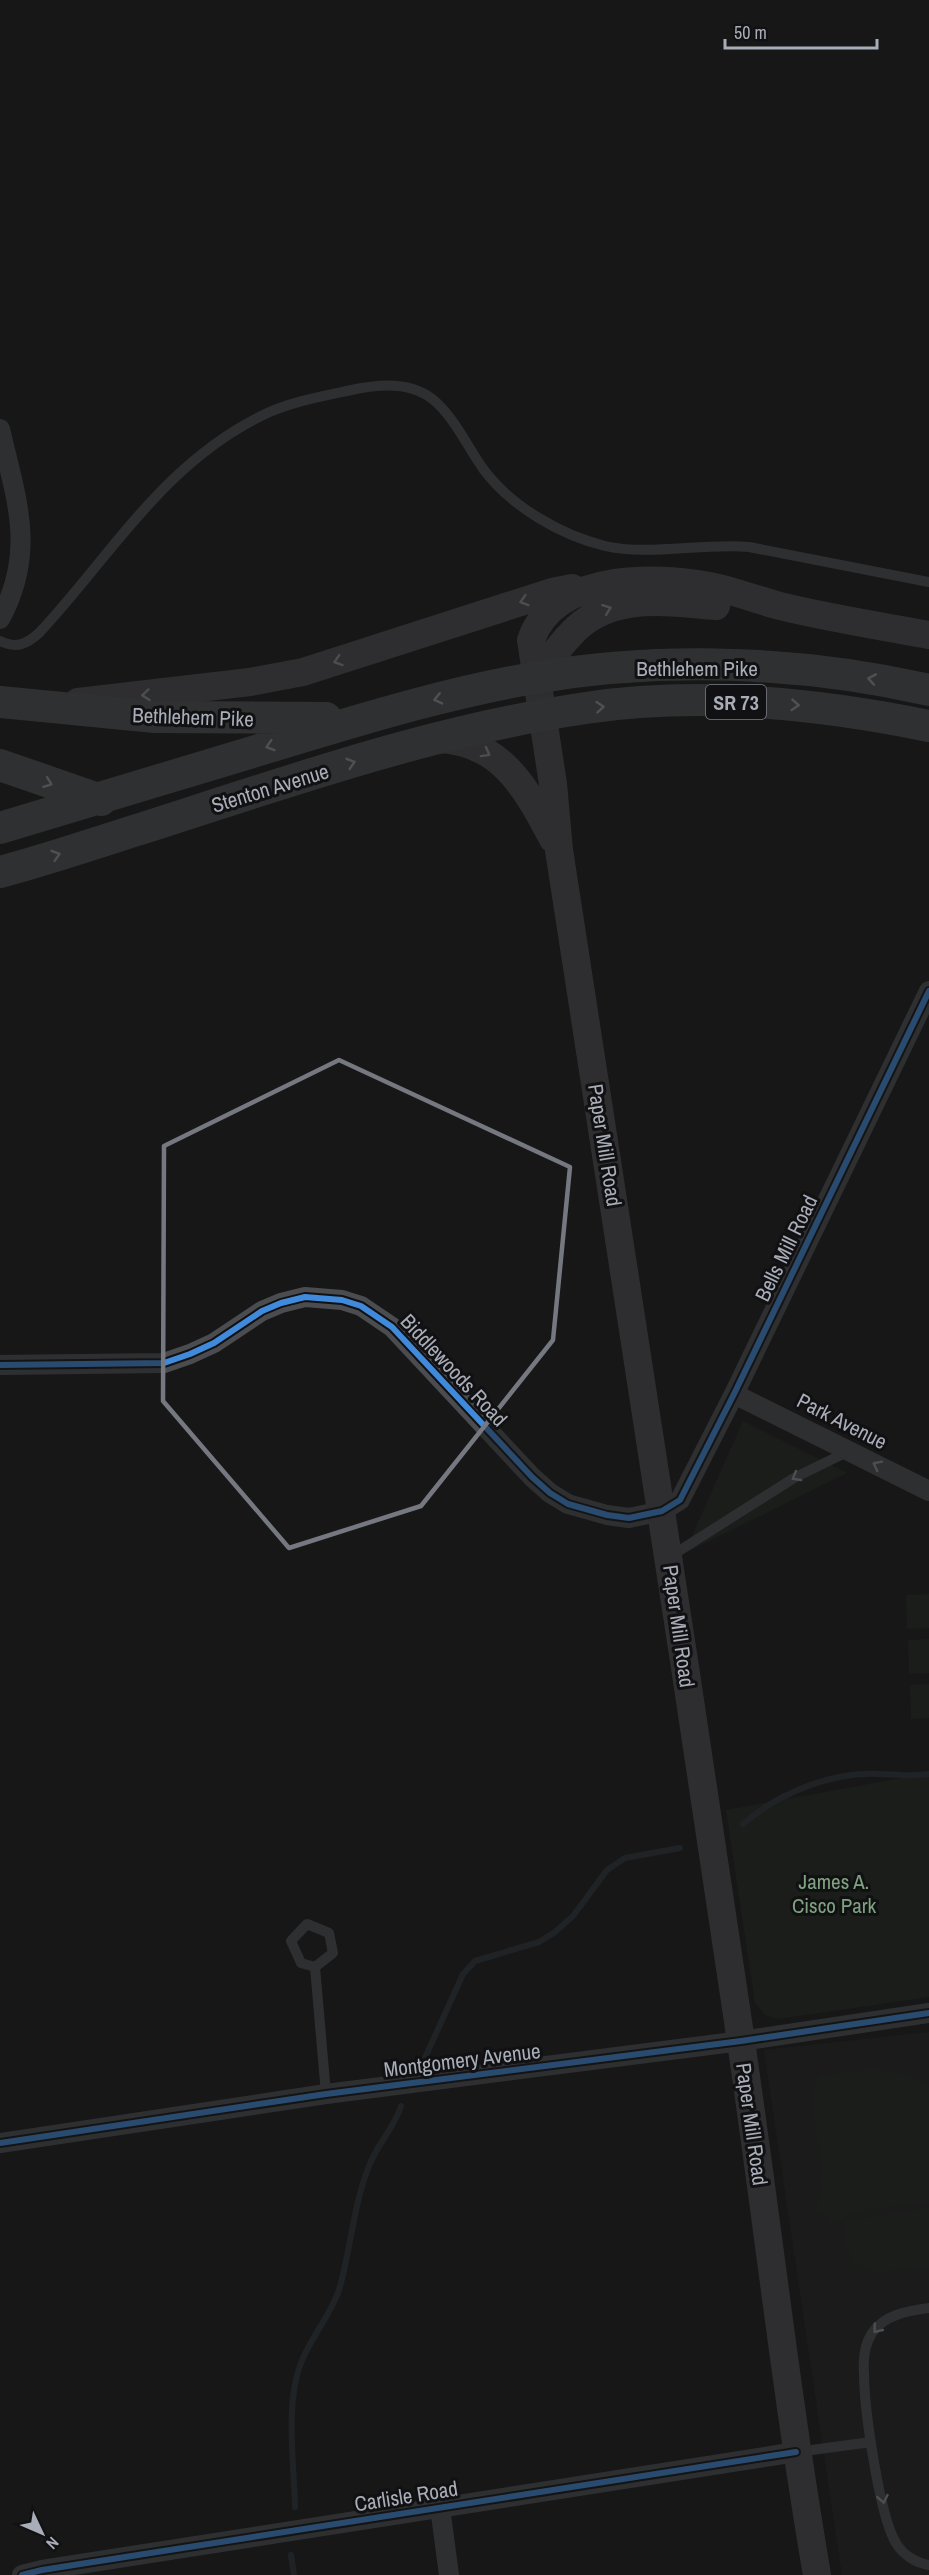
<svg xmlns="http://www.w3.org/2000/svg" width="929" height="2575" font-family="'Archivo Narrow',sans-serif">
<style>
.built{fill:#212123}
.green{fill:#1d241e}
.lines{fill:none;stroke-linecap:round;stroke-linejoin:round}
.stream{stroke:#2a3239;stroke-width:6}
.lane{stroke:#4b4c50;stroke-width:10}
.street{stroke:#4b4c50;stroke-width:20}
.secondary{stroke:#4a4a4e;stroke-width:28}
.primary{stroke:#4d4f52;stroke-width:32}
.cycleway-casing{stroke:#111113;stroke-width:10}
.cycleway{stroke:#408adc;stroke-width:6}
.oneway{stroke:#8c8f98}
.oneway2{stroke:#91969e}
.oneway3{stroke:#8c9099}
.marked{fill:none;stroke:#757880;stroke-width:4.5;stroke-linejoin:round}
.labels{text-anchor:middle;dominant-baseline:central;stroke-width:6;stroke-linejoin:round;paint-order:stroke}
.shield{fill:#111113;stroke:#7b7e86;stroke-width:1.5}
.shield-label{font-size:20px;font-weight:bold;fill:#a8adb8}
.street-label{font-size:21px;fill:#a8adb8;stroke:#111113}
.park-label{font-size:21px;fill:#7fa381;stroke:#111113}
</style>
<rect width="100%" height="100%" fill="#171717"/>
<path class="built" d="M929,2032V2575H842L764,2050Z"/>
<path class="green" d="M743,1421L847,1473L687,1552V1547Z
M929,1594V1628L907,1629L906,1595Z
M929,1639V1673L909,1674L908,1640Z
M929,1684V1718L911,1719L910,1685Z
M929,1773V1997L778,2019L765,2015L755,2003L726,1810Z
M874,2069L901,2073L929,2088V2202L857,2211L835,2223L815,2209C818,2201 823,2190 823,2182C823,2153 803,2101 820,2075Z
M929,2208V2267L873,2272L854,2263L844,2239L845,2222Z"/>
<g class="lines">
<path class="stream" d="M743,1824C779,1793 830,1772 879,1774C896,1774 911,1777 929,1774
M419,2071L463,1974L475,1961L539,1942L555,1932L573,1916L607,1870L625,1858L680,1848
M295,2507C294,2463 285,2403 301,2363C311,2337 330,2316 339,2290C351,2249 353,2206 369,2166C377,2144 394,2129 401,2106
M291,2555L294,2575"/>
<path class="lane" d="M0,641C16,649 27,644 39,633C111,556 162,465 261,416C287,403 318,397 347,391C378,384 413,380 437,403C457,422 468,448 484,470C511,506 560,535 605,546C647,556 703,543 749,547L929,582
M671,1556L794,1478L849,1451
M315,1967L301,1963L291,1941L307,1924L329,1933L333,1953L315,1967L326,2094
M929,2308C908,2311 885,2314 872,2333C865,2344 863,2360 864,2373C864,2407 879,2515 896,2543C903,2555 916,2563 929,2565
M797,2452L871,2442"/>
<path class="street" d="M0,429C16,499 37,551 0,619
M0,1365L164,1363L190,1354L214,1343L262,1311L281,1303L305,1297L342,1300L361,1306L392,1327L532,1477L550,1493L568,1504L607,1515L629,1518L662,1511L680,1500L734,1394L929,991
M734,1394L929,1491
M0,2143L326,2094L741,2041L929,2013
M440,2507L449,2575
M22,2575L42,2570L796,2452"/>
<path class="secondary" d="M536,678C548,663 558,647 571,634C609,592 665,602 716,606
M78,702L250,682L303,672L552,592L572,588
M436,739C501,740 526,788 553,839
M817,2575C786,2394 766,2210 739,2028C681,1635 620,1242 559,850L553,784L531,640C555,570 665,575 723,589C742,594 761,601 780,606C829,618 880,626 929,635"/>
<path class="primary" d="M0,702L155,717L326,718
M0,765L101,800
M0,828C96,800 192,770 289,741C369,717 451,692 534,678C663,656 802,661 929,690
M0,872C46,860 92,844 137,830C284,783 433,730 586,708C699,691 817,703 929,726"/>
<g class="cycleway-casing">
<path id="cycleway" d="M0,1365L164,1363L190,1354L214,1343L262,1311L281,1303L305,1297L342,1300L361,1306L392,1327L532,1477L550,1493L568,1504L607,1515L629,1518L662,1511L680,1500L734,1394L929,991
M0,2143L326,2094L741,2041L929,2013
M22,2575L42,2570L796,2452"/>
</g>
<use href="#cycleway" class="cycleway"/>
</g>
<defs><path id="oneway-chevron" d="M-2-3.5L2.5 0L-2 3.5" fill="none" stroke-width="1.6" stroke-linecap="round" stroke-linejoin="round" transform="scale(1.5)"/></defs>
<g class="oneway">
<use href="#oneway-chevron" transform="translate(524 601) rotate(163)"/>
<use href="#oneway-chevron" transform="translate(607 609) rotate(-21)"/>
<use href="#oneway-chevron" transform="translate(338 661) rotate(162)"/>
<use href="#oneway-chevron" transform="translate(146 695) rotate(174)"/>
<use href="#oneway-chevron" transform="translate(486 753) rotate(29)"/>
</g>
<g class="oneway2">
<use href="#oneway-chevron" transform="translate(872 679) rotate(-170)"/>
<use href="#oneway-chevron" transform="translate(438 699) rotate(167)"/>
<use href="#oneway-chevron" transform="translate(795 705) rotate(4)"/>
<use href="#oneway-chevron" transform="translate(600 707) rotate(-5)"/>
<use href="#oneway-chevron" transform="translate(270 746) rotate(163)"/>
<use href="#oneway-chevron" transform="translate(351 763) rotate(-17)"/>
<use href="#oneway-chevron" transform="translate(48 783) rotate(21)"/>
<use href="#oneway-chevron" transform="translate(56 855) rotate(-17)"/>
</g>
<g class="oneway3">
<use href="#oneway-chevron" transform="translate(877 1465) rotate(-153)"/>
<use href="#oneway-chevron" transform="translate(796 1477) rotate(150)"/>
<use href="#oneway-chevron" transform="translate(877 2329) rotate(129)"/>
<use href="#oneway-chevron" transform="translate(883 2499) rotate(79)"/>
</g>
<path d="M0 0H929V2575H0ZM339,1060L570,1167L553,1340L421,1506L289,1548L163,1401L164,1146Z" fill="#171717" fill-opacity=".55" fill-rule="evenodd"/>
<path class="marked" d="M339,1060L570,1167L553,1340L421,1506L289,1548L163,1401L164,1146Z"/>
<g class="labels">
<rect class="shield" x="706" y="685" width="60" height="34" rx="4.5"/>
<g class="shield-label">
<text x="736" y="702">SR 73</text>
</g>
<g class="street-label">
<text x="697" y="668">Bethlehem Pike</text>
<text transform="translate(193 717) rotate(2)">Bethlehem Pike</text>
<text transform="translate(270 788) rotate(-17)">Stenton Avenue</text>
<text transform="translate(605 1145) rotate(81)">Paper Mill Road</text>
<text transform="translate(786 1248) rotate(-64)">Bells Mill Road</text>
<text transform="translate(454 1370) rotate(47)">Biddlewoods Road</text>
<text transform="translate(842 1421) rotate(27)">Park Avenue</text>
<text transform="translate(679 1626) rotate(82)">Paper Mill Road</text>
<text transform="translate(462 2060) rotate(-7)">Montgomery Avenue</text>
<text transform="translate(752 2124) rotate(82)">Paper Mill Road</text>
<text transform="translate(406 2496) rotate(-9)">Carlisle Road</text>
</g>
<g class="park-label">
<text x="834" y="1881">James A.<tspan x="834" dy="24">Cisco Park</tspan></text>
</g>
</g>
<g transform="translate(42 2533) rotate(134)" stroke="#111113" stroke-width="4.5" paint-order="stroke">
<path d="M0-4.5L10 22L0 15L-10 22Z" fill="#a8adb8"/>
<text y="-9" font-size="16" font-weight="bold" text-anchor="middle" fill="#a8adb8">N</text>
</g>
<path d="M725 39v9h152v-9" fill="none" stroke="#a8adb8" stroke-width="3"/>
<text x="734" y="39" font-size="18" fill="#a8adb8" stroke="#111113" stroke-width="4.5" paint-order="stroke">50 m</text>
</svg>
